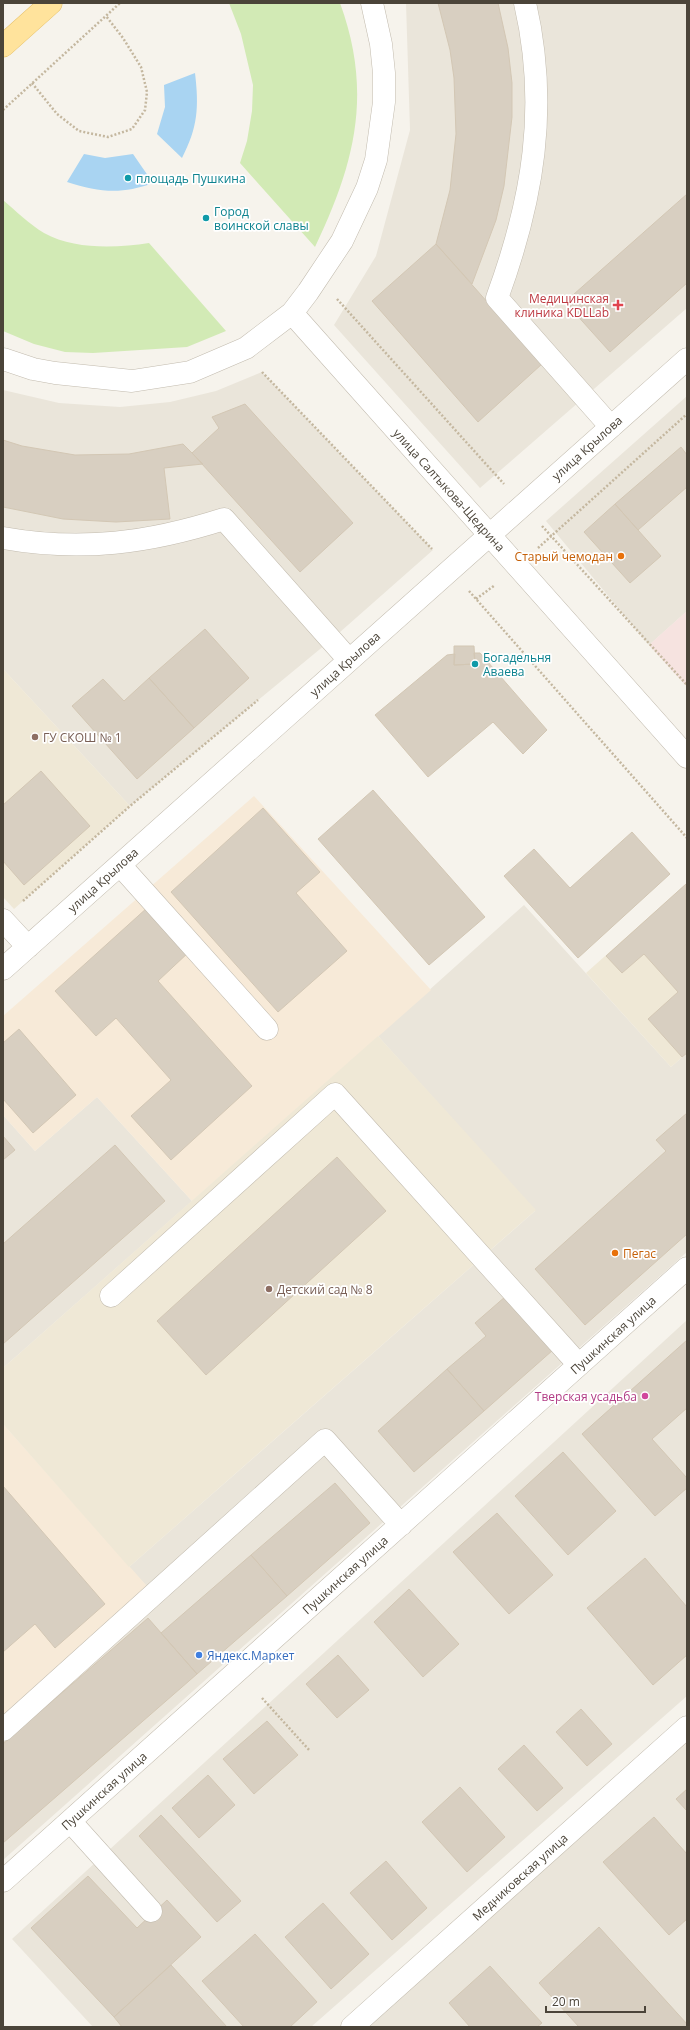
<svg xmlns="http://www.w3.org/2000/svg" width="690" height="2030" font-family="'Open Sans',sans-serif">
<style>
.residential{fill:#eae5da}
.commercial{fill:#f7ead8}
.education{fill:#efe8d6}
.medical{fill:#f6e3e0}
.green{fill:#d2eab5}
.water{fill:#a9d4f2}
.building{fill:#d8cfc1;stroke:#d3c7b4}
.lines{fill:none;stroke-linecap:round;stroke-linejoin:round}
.minor-casing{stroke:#c2bbae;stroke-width:23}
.major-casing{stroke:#e6c16a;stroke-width:23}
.path{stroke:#c4b79f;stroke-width:2.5;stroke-dasharray:2 2;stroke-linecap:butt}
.minor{stroke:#fff;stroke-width:22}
.major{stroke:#ffe39c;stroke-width:22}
.culture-dot{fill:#0f9aa8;stroke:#fff;stroke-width:1.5}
.health-dot{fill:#e0444e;stroke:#fff;stroke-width:1.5}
.food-dot{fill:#e8710a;stroke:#fff;stroke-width:1.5}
.education-dot{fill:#8d6e63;stroke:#fff;stroke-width:1.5}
.hotel-dot{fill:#d1479c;stroke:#fff;stroke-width:1.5}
.shop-dot{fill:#3f7fe0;stroke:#fff;stroke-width:1.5}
.labels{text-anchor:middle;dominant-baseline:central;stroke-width:3.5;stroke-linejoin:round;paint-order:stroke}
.culture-label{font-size:12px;fill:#0d838f;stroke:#fff;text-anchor:start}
.health-label{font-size:12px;fill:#be3a42;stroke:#fff;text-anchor:end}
.street-label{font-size:12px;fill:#4b4439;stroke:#fff}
.food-label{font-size:12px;fill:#c56008;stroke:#fff;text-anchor:end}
.education-label{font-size:12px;fill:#785e54;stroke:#fff;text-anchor:start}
.hotel-label{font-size:12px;fill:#b23c85;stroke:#fff;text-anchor:end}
.shop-label{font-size:12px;fill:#366cbe;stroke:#fff;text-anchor:start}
</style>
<rect width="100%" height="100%" fill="#f6f3ec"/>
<path class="residential" d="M406,3H687V308L480,488L334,325L376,256L410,130Z
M262,372L433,550L331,640L130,806L3,669V390L59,403L120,407L170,402L216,391Z
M687,396V611L649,645L546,521Z
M524,905L671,1067L687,1053V1252L3,1860V1730L154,1594L129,1567L535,1211L378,1036Z
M97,1097L192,1201L3,1368V1115L35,1151Z
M687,1320V1696L311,2027H93L12,1939Z
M687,1727V2027H352Z"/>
<path class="commercial" d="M254,796L431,990L192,1201L97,1097L35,1151L3,1115V1016Z
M3,1424L154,1594L3,1730Z"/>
<path class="education" d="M3,669L130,806L14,909L3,897Z
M687,883V1053L671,1067L586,973Z
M378,1036L536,1210L129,1567L3,1424V1368Z"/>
<path class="medical" d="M687,611V687L649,645Z"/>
<path class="green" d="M229,3H340C373,93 355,164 315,247L240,163L247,141L252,111L253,85L241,34Z
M3,200C16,211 29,224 44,233C75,250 116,248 149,243L226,331L187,347L93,353L65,352L34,344L3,331Z"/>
<path class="water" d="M195,73C199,107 198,127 182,158L157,134L165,107L164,85Z
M84,154L105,158L133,154L153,183C121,195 99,192 67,182Z"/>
<path class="building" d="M438,3H498L508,48L512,83V117L504,186L496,220L472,284L436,244L450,190L456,134L454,78L450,50Z
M687,194V283L610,352L565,302Z
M436,244L542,364L478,422L372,301Z
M245,404L353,523L300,572L192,453L219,428L212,417Z
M3,440L22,446L75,455L129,454L183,444L203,464L164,468L170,519L116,522L63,519L3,507Z
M681,447L687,455V487L638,530L615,504Z
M615,504L661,556L630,583L584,532Z
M205,629L249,678L194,728L149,678Z
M454,646H474L475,664L454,665Z
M474,653H480L547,730L523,754L493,722L428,777L375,715L447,655L455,654L454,665L475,664Z
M149,678L194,728L137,779L72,706L103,679L124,701Z
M41,771L90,826L24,885L3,861V805Z
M373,790L485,917L429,965L318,839Z
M263,808L320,872L296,893L347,951L278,1012L171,892Z
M632,832L670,874L578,958L504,876L534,849L570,888Z
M686,884L687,1053L682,1057L648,1019L678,992L644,954L622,973L606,956Z
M148,907L189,952L158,981L252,1086L171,1160L131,1116L171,1080L116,1018L96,1036L55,991Z
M19,1029L76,1095L33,1133L3,1099V1043Z
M687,1113V1234L585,1325L535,1269L666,1151L656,1140Z
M3,1136L15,1150L3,1160Z
M115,1145L165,1201L3,1344V1244Z
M337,1157L386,1211L206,1375L157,1321Z
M506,1296L553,1350L484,1411L447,1369L486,1336L475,1323Z
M687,1340V1408L652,1439L687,1478V1488L655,1516L582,1434Z
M447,1369L484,1411L414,1472L378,1431Z
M563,1452L616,1511L568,1555L515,1496Z
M335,1483L370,1523L287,1596L251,1555Z
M3,1486L105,1604L55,1648L35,1624L3,1652Z
M497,1513L553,1575L509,1614L453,1552Z
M251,1555L287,1596L197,1674L161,1633Z
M645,1558L687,1607V1655L653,1685L587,1608Z
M409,1589L459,1644L423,1677L374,1622Z
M148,1618L197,1674L3,1843V1744Z
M338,1655L369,1690L337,1718L306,1684Z
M581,1709L612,1744L587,1766L556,1732Z
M267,1721L298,1755L254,1794L223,1759Z
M524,1745L563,1788L537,1811L498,1769Z
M208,1775L235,1805L199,1838L172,1808Z
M460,1787L505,1837L467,1872L422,1822Z
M687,1789V1811L676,1799Z
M161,1815L241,1901L217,1922L139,1836Z
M654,1817L687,1854V1919L669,1935L603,1862Z
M386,1861L427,1908L392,1940L350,1893Z
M88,1876L137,1928L167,1900L201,1937L114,2017L31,1928Z
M323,1903L369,1954L331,1989L285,1937Z
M599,1927L687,2024V2027H579L539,1983Z
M255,1934L317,2002L290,2027H244L202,1981Z
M171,1965L227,2027H122L114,2017Z
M490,1966L542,2023L537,2027H470L449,2003Z"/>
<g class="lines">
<g class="minor-casing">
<path id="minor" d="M525,3C549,107 533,200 497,298L611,427
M292,313L687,757
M3,359L33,369L55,373L132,381L190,372L246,348L292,313L308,292L342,241L367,188L376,160L384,102V73L381,44L372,3
M3,538C81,552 149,543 224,519L349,660
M120,865L267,1029
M3,920L28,947
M3,969L687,359
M111,1296L335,1094L579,1365
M3,1730L325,1440L401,1525
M70,1821L151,1911
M3,1881L687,1268
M352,2027L687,1727"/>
</g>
<g class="major-casing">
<path id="major" d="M3,46L51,3"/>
</g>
<path class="path" d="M32,83L57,114L79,131L108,137L132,129L145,110L147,92L141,67L123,38L106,16
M3,110L120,3
M337,299L504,484
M262,372L432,549
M542,526L687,685
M538,548L687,414
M469,591L687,838
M476,599L495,585
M23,901L130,806L258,700
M262,1698L310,1751"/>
<use href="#minor" class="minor"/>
<use href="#major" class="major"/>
</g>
<g class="culture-dot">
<circle cx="128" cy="178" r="4"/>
<circle cx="206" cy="218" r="4"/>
<circle cx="475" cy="664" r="4"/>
</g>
<path class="health-dot" d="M616 299h4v4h4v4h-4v4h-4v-4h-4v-4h4z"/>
<g class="food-dot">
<circle cx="621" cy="556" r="4"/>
<circle cx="615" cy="1253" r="4"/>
</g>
<g class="education-dot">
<circle cx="35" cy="737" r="4"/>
<circle cx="269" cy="1289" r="4"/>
</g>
<circle class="hotel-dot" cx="645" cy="1396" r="4"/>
<circle class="shop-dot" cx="199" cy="1655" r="4"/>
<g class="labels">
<g class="culture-label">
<text x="136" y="178">площадь Пушкина</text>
<text x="214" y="211">Город<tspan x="214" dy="14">воинской славы</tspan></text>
<text x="483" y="657">Богадельня<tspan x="483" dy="14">Аваева</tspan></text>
</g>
<g class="health-label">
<text x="609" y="298">Медицинская<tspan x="609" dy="14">клиника KDLLab</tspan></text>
</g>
<g class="street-label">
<text transform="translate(587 448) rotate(-42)">улица Крылова</text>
<text transform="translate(449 490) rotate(48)">улица Салтыкова-Щедрина</text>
<text transform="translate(345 664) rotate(-42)">улица Крылова</text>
<text transform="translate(103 880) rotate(-42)">улица Крылова</text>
<text transform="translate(613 1335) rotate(-42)">Пушкинская улица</text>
<text transform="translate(345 1575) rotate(-42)">Пушкинская улица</text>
<text transform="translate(104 1791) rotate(-42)">Пушкинская улица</text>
<text transform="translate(520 1877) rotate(-42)">Медниковская улица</text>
</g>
<g class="food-label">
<text x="613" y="556">Старый чемодан</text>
<text x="623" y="1253" text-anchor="start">Пегас</text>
</g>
<g class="education-label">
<text x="43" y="737">ГУ СКОШ № 1</text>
<text x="277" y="1289">Детский сад № 8</text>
</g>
<g class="hotel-label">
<text x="637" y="1396">Тверская усадьба</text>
</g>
<g class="shop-label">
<text x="207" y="1655">Яндекс.Маркет</text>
</g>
</g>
<rect width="690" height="2030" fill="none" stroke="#4b4439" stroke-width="8"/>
<path d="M546 2006v6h99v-6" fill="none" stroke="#4b4439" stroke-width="2"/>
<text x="552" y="2006" font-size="12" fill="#4b4439" stroke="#ffffff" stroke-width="3" paint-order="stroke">20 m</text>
</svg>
